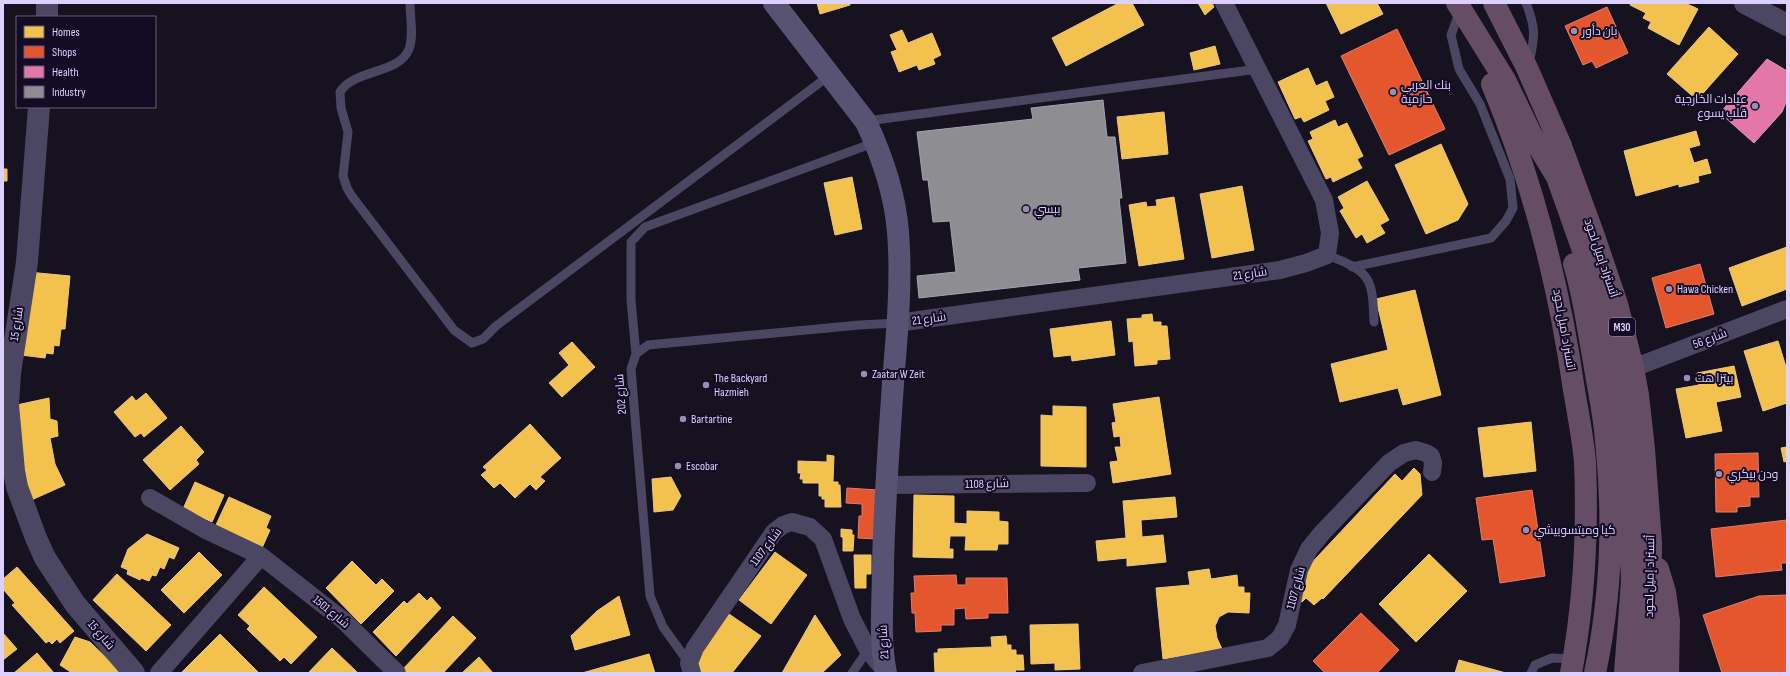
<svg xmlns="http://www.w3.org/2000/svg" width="1790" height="676" font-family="'Sofia Sans Condensed',Cairo,sans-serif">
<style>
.homes{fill:#f2c14e;stroke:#ecc683}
.shops{fill:#e4572e;stroke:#e27b6d}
.health{fill:#e377a8;stroke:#e192c2}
.industry{fill:#8d8d92;stroke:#a5a1b3}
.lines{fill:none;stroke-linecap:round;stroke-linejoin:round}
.service{stroke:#4b4661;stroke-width:9}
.minor{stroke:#4b4661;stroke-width:18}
.tertiary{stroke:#4b4661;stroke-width:22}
.secondary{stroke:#595373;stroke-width:22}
.motorway{stroke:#654d65;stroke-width:22}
.poi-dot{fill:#978eb1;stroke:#140c25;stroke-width:1.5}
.labels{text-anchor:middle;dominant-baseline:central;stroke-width:4;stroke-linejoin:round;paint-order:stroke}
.shield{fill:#140c25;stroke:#a195be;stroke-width:1}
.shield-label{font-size:11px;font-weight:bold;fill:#ddd0ff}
.poi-label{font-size:12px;fill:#ddd0ff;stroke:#140c25;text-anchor:start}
.street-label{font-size:12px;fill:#ddd0ff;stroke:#140c25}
</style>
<rect width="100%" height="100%" fill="#16121f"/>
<path class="homes" d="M817,3H850V5L820,14Z
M1119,3H1132L1144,25L1066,66L1052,38Z
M1198,3H1212L1214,7L1205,15Z
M1326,3H1377L1383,14L1341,34Z
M1631,3H1685L1698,9L1679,45L1648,28L1651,22L1643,18L1646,13L1630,5Z
M1709,27L1738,54L1697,100L1667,74Z
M902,30L908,43L932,33L941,55L933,59L935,64L919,70L917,65L899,72L891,52L897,50L890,35Z
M1215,46L1220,64L1194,70L1190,53Z
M1308,68L1316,86L1327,81L1334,97L1325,101L1329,110L1304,122L1301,117L1295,119L1278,82Z
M1164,112L1168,154L1122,159L1117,117Z
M1335,120L1338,127L1347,123L1363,156L1357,159L1362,168L1333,182L1331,177L1326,179L1308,141L1313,139L1310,132Z
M1696,131L1700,145L1689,148L1694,163L1707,159L1711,173L1698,176L1699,182L1679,187V184L1636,196L1624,151Z
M1441,144L1468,204L1458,220L1426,234L1395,165Z
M3,169H7V181H3Z
M852,177L862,229L835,235L824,183Z
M1367,181L1389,220L1380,225L1385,233L1367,243L1362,234L1356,238L1340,211L1344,208L1338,197Z
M1242,186L1254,250L1212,258L1200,194Z
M1174,197L1184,259L1139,266L1129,205L1146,202L1147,207L1157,206L1156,200Z
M1787,247V289L1742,306L1729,268Z
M28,272L70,276L65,329H61L59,346L54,345L53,354L46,353L45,358L21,355Z
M1415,290L1441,395L1403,405L1398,388L1340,402L1331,364L1388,350L1376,299Z
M1152,314L1153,322H1161V326H1167L1170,359L1157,360V364L1135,366L1133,341L1129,342L1127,319L1142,318V315Z
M1111,321L1115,355L1072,361L1071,355L1054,357L1050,329Z
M1778,341L1787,370V403L1763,411L1744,351Z
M572,342L595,367L562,397L549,383L569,365L559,353Z
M1734,366L1741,397L1716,402L1722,431L1686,438L1676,389L1699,385L1697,373Z
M146,393L167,418L144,437L141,433L135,437L114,412L132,396L136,401Z
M1159,397L1171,474L1113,483L1110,462L1118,461L1115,447H1121L1120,436L1114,437L1112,423L1116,422L1113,404Z
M49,398L50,419L57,421L58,436L50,438L55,464L65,485L27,502L12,406Z
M1053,406L1086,407V467L1041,466V415L1053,416Z
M1531,422L1536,471L1484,477L1478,428Z
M530,424L561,458L540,477L545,481L536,490L530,484L515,498L500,483L494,488L481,475L487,470L483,467Z
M181,426L204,452L196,460L199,464L170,490L143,460Z
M1787,447V461L1784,462L1781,448Z
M827,455L834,456L833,482H838V485H840L841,507H825V499H822V496H819V483H803V479H800L801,473H798V461L827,462Z
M1414,468L1420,474L1422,495L1323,599L1322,598L1314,605L1306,598L1302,602L1296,597L1307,586L1300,580L1303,572L1395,474L1402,481Z
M671,477L681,496L673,510L654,512L652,479Z
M195,482L224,495L212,522L183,509Z
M914,495L954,496V523L967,524V511L999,512V521L1008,522V544H998L997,550H965L966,536H950L949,549H953V558L913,557Z
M229,497L271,516L266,528L270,530L262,548L215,527Z
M1175,497L1177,517L1141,520L1142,537L1163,535L1166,562L1127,566V558L1098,561L1096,541L1126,538L1123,501Z
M841,529L852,530V535H854L853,551H843V537H841Z
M147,534L179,548L174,559L169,557L164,569L160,567L156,576L152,575L149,581L141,578L140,580L127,574L128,570L121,567L128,549Z
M199,552L222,575L184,613L161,590Z
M775,552L807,575L771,624L739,600Z
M1429,554L1467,591L1416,642L1379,604Z
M854,555H871V574H866V588H855Z
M352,561L376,585L382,579L394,591L361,624L326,588Z
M17,567L74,631L60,643L57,639L52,644L49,641L46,643L12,605L15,603L3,589V579Z
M1209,569L1211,579L1237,575L1238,587H1244V593H1250L1249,613L1228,612L1219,617L1215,626L1217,638L1222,649L1163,659L1156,588L1190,585L1188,572Z
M117,574L171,625L146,651L93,600Z
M264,587L317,637L291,664L284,657L280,661L247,629L250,626L238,615Z
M419,593L427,601L431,597L441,608L396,656L373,632L404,601L407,604Z
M619,596L630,635L575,650L571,636L597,611Z
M729,614L761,636L732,673H696L693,664Z
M815,615L841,655L822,673H782Z
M453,616L476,638L443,673H407L403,669Z
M1078,624L1080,669L1055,670V663L1031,664L1030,625Z
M3,633L17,649L3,660Z
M220,634L259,673H181Z
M1006,636L1007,645H1011V650H1016V655H1023L1024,670H1015L1016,673H935L934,653H938V649L992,647L991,637Z
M75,637L90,642L122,673H72L60,665Z
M332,648L358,673H308Z
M37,653L54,673H14Z
M649,654L655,673H582Z
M479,657L493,673H462Z
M1459,660L1506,673H1455Z"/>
<path class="shops" d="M1607,7L1628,53L1596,68L1592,61L1583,65L1565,26Z
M1397,29L1445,129L1389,155L1341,56Z
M1700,264L1714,314L1666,328L1652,278Z
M1758,453L1759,497H1750V506L1737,507V512H1716L1715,454Z
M847,488L878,490L876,539L858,538L859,516H862V504L846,503Z
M1532,490L1545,576L1500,583L1493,539L1482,540L1476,498Z
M1787,520V563H1781L1782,570L1716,577L1711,529Z
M956,575L957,585H966V578H1007L1008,613H988V618L966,619L965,608L954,609V625H941V631L916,632L915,613H912L911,593H915L914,576Z
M1787,595V673H1722L1703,615L1759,596Z
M1361,613L1399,650L1377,673H1325L1313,661Z"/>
<path class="health" d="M1767,59L1787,71V100L1782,112L1754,143L1720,113Z"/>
<path class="industry" d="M1103,100L1107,137H1115L1122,198H1119L1126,263L1078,268L1080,280L919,298L917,276L956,272L950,221L933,222L928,180H923L917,132L1033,119L1031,108Z"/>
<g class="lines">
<path class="service" d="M410,3C410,17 414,36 409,49C400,74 354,69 340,92L341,108L348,132L343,176L347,188L351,195L454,330L472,343L483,339L496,326L830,75
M1526,3C1536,28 1535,37 1529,63
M867,121L1258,69
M1327,255C1339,260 1359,266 1367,279C1374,290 1373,309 1374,322
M1352,267L1491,238L1506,221L1513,208L1510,179L1480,104L1459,69L1451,35L1459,13
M636,354L631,300V242L645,227L876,142
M689,663L663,627L650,596L631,369L636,354L648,345L859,325L897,323
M852,673L868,650
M1531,673L1535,665L1552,658L1573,659"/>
<path class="minor" d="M897,323L1280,270L1306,263L1327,255L1330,233L1324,200L1224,3
M1633,368L1787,309
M886,485L1087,483
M150,498L204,529L261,556L344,621L397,673
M159,673L261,556
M692,673L689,663L695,648L774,532L783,525L792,522L810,527L823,539L852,619L868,650L886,672
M1142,673L1268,648L1280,638L1287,625L1299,570L1309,549L1322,533L1389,463L1404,453L1416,450L1426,453L1431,456L1433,463L1432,472"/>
<path class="tertiary" d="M1745,3L1787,25
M47,17V3
M39,107L27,262L10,373L8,405L14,471L17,487L36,538L45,558L75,604L134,673"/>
<path class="secondary" d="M774,3L866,122C882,156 895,194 898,232C902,282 897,333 893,383C889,444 884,506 883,567C883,602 879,639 886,673"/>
<path class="motorway" d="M1457,3L1505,80L1531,134L1557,177L1590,270L1607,332L1619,395L1627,457L1632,581L1625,673
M1494,3L1527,68L1561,146L1594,236L1617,304L1633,368L1638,395L1644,449L1651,543L1650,619L1646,673
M1492,84C1533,182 1559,285 1574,390C1578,414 1583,438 1585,462C1588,533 1584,603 1571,673
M1574,264C1584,296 1588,330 1594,362C1598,388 1604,414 1606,440C1614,517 1611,598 1595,673
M1658,569L1665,592L1669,621L1668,673"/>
</g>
<g class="poi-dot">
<circle cx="1574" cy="31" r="4"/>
<circle cx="1393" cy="92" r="4"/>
<circle cx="1755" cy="106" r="4"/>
<circle cx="1026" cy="209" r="4"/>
<circle cx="1669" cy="289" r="4"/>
<circle cx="864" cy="374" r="4"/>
<circle cx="1687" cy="378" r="4"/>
<circle cx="706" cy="385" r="4"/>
<circle cx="683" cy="419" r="4"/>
<circle cx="678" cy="466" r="4"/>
<circle cx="1719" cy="474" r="4"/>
<circle cx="1526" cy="530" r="4"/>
</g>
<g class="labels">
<rect class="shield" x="1609" y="318" width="26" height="18" rx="3"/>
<g class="shield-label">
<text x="1622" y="327">M30</text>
</g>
<g class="poi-label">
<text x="1582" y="31">بان دأور</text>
<text x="1401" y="85">بنك العربي<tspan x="1401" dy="14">حازمية</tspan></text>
<text x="1747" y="99" text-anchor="end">عيادات الخارجية<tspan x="1747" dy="14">قلب يسوع</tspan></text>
<text x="1034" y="209">ببسي</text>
<text x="1677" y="289">Hawa Chicken</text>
<text x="872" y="374">Zaatar W Zeit</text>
<text x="714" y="378">The Backyard<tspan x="714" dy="14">Hazmieh</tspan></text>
<text x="1695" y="378">بيتزا هت</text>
<text x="691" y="419">Bartartine</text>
<text x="686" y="466">Escobar</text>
<text x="1727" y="474">ودن بيكري</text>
<text x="1534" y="530">كيا وميتسوبيشي</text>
</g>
<g class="street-label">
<text transform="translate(1601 258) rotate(71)">أتستراد إميل لحود</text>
<text transform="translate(1250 274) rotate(-8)">شارع 21</text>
<text transform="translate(929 319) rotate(-8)">شارع 21</text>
<text transform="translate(17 324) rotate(-81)">شارع 15</text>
<text transform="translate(1564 330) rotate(80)">اتستراد اميل لحود</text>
<text transform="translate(1710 339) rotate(-21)">شارع 56</text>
<text transform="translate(621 394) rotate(-94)">شارع 202</text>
<text transform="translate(987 484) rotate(-1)">شارع 1108</text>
<text transform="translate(766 547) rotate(-53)">شارع 1107</text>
<text transform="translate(1650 576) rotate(-89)">أتستراد إميل لحود</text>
<text transform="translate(1296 588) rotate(-75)">شارع 1107</text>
<text transform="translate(331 612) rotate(40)">شارع 1501</text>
<text transform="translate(101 635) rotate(50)">شارع 15</text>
<text transform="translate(884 642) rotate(-93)">شارع 21</text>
</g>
</g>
<rect width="1790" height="676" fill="none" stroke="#ddd0ff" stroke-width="8"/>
<rect x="16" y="16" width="140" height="92" fill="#140c25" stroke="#645a7c"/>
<rect x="24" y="26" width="20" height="12" fill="#f2c14e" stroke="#645a7c"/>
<text x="52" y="36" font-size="12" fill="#ddd0ff">Homes</text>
<rect x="24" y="46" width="20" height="12" fill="#e4572e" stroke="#645a7c"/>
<text x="52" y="56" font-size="12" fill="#ddd0ff">Shops</text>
<rect x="24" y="66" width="20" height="12" fill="#e377a8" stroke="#645a7c"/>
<text x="52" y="76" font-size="12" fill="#ddd0ff">Health</text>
<rect x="24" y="86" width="20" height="12" fill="#8d8d92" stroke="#645a7c"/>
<text x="52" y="96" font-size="12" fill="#ddd0ff">Industry</text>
</svg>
